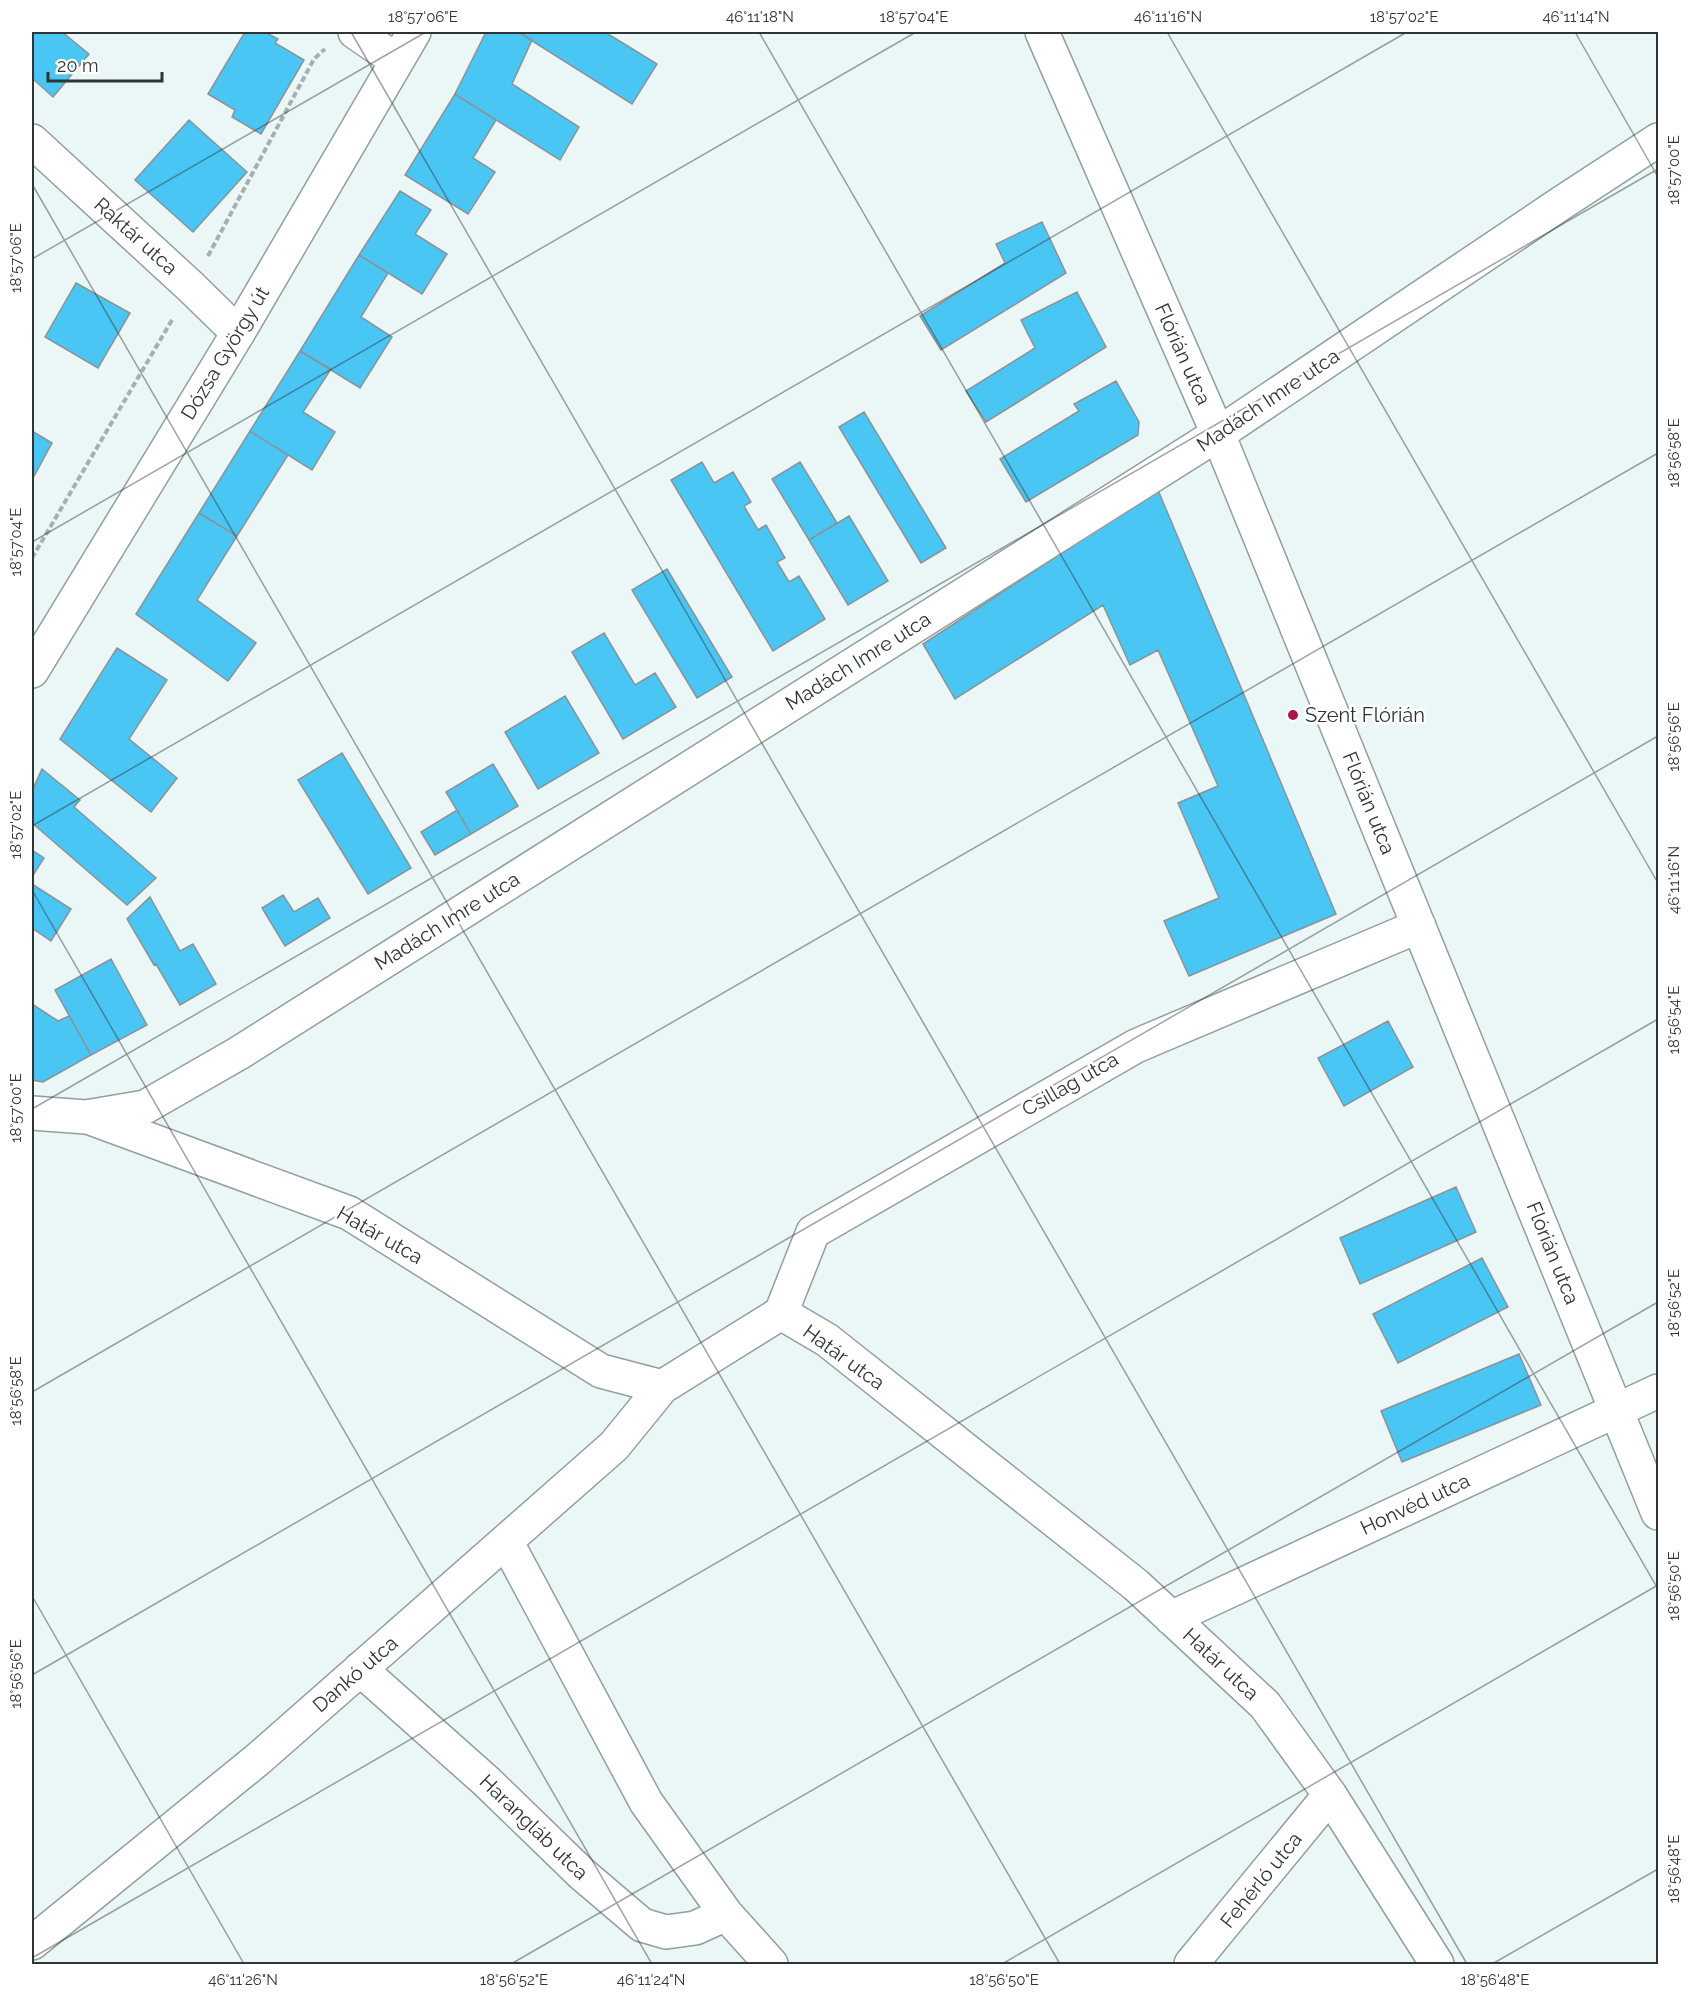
<svg xmlns="http://www.w3.org/2000/svg" width="1690" height="1996" font-family="Raleway,sans-serif">
<style>
.building{fill:#4ac6f4;stroke:#899398;stroke-width:1.5}
.lines{fill:none;stroke-linecap:round;stroke-linejoin:round}
.street-casing{stroke:#929f9e;stroke-width:36}
.primary-casing{stroke:#929f9e;stroke-width:36}
.path{stroke:#a6b0b0;stroke-width:4;stroke-dasharray:6 3;stroke-linecap:butt}
.street{stroke:#fff;stroke-width:33}
.primary{stroke:#fff;stroke-width:33}
.ticks{fill:none;stroke:#2f3434;stroke-width:1.5;stroke-opacity:0.45}
.poi-dot{fill:#a61451;stroke:#fff;stroke-width:2}
.labels{text-anchor:middle;dominant-baseline:central;stroke-width:5;stroke-linejoin:round;paint-order:stroke}
.street-label{font-size:20px;fill:#2f3434;stroke:#fff}
.poi-label{font-size:20px;fill:#2f3434;stroke:#fff;text-anchor:start}
.neatline{fill:none;stroke:#2f3434;stroke-width:2}
.ticks-label{font-size:15px;text-anchor:middle;fill:#2f3434}
</style>
<rect width="100%" height="100%" fill="#eaf7f6"/>
<path class="building" d="M32,32H62L89,54L53,97L32,78Z
M245,32H265L278,39L275,43L304,60L261,134L232,117L235,110L208,94Z
M486,32H518L532,40L512,84L579,127L560,160L455,94Z
M518,32H605L657,64L632,104Z
M455,94L496,120L473,158L495,172L468,214L405,175Z
M189,120L247,172L193,232L135,180Z
M400,191L431,210L415,234L447,254L422,294L359,255Z
M1042,222L1066,273L941,350L920,316L1005,263L996,244Z
M359,255L388,273L361,317L392,337L360,388L300,351Z
M76,283L130,313L98,368L45,337Z
M1077,292L1106,347L986,422L966,391L1035,348L1021,320Z
M300,351L331,369L303,412L335,432L312,470L250,431Z
M1116,381L1139,422L1138,435L1026,502L1000,459L1079,411L1074,404Z
M864,412L946,548L921,563L839,427Z
M32,431L52,443L32,480Z
M250,431L288,455L237,536L199,513Z
M702,462L714,483L733,472L751,502L744,506L758,530L766,525L785,558L777,562L789,582L799,576L825,619L773,651L671,480Z
M800,462L837,523L809,540L772,479Z
M1158,490L1336,914L1189,976L1164,921L1219,898L1178,803L1218,786L1158,650L1130,665L1103,605L955,699L923,644Z
M199,513L237,536L197,600L256,643L228,681L136,614Z
M849,516L888,581L848,605L809,540Z
M667,569L732,677L697,698L632,590Z
M604,633L635,685L655,673L676,707L623,739L572,652Z
M117,648L167,680L129,739L177,778L151,812L60,739Z
M565,696L599,753L538,789L505,732Z
M342,753L411,868L368,894L298,780Z
M493,764L518,806L471,834L446,792Z
M42,769L80,800L74,807L156,878L127,905L32,823V791Z
M457,810L471,834L435,855L421,832Z
M32,850L44,858L32,877Z
M32,884L71,909L51,941L32,928Z
M283,895L294,912L318,898L330,918L285,946L262,908Z
M150,897L180,951L193,944L216,984L180,1005L156,964L154,965L127,919Z
M111,959L147,1025L91,1055L55,990Z
M32,1004L58,1021L69,1016L91,1055L43,1082L32,1080Z
M1388,1021L1413,1067L1344,1106L1318,1058Z
M1456,1187L1476,1232L1360,1284L1340,1238Z
M1482,1258L1508,1307L1398,1363L1373,1314Z
M1519,1354L1541,1405L1402,1462L1381,1411Z"/>
<g class="lines">
<g class="street-casing">
<path id="street" d="M355,32L396,60
M1042,32L1218,434L1658,1513
M32,141L191,287L238,333
M32,1113L86,1117L145,1107L239,1053L1218,434L1563,202L1658,140
M88,1117L349,1213L601,1371L662,1387L781,1313L827,1340L1136,1585L1265,1705L1330,1795L1437,1964
M781,1313L813,1232L1136,1046L1419,926
M506,1541L646,1802L726,1914L771,1964
M1171,1618L1658,1391
M360,1669L486,1781L582,1874L642,1925L666,1932L695,1928L726,1914
M32,1943L257,1760L614,1446L662,1387
M1191,1964L1330,1795"/>
</g>
<g class="primary-casing">
<path id="primary" d="M32,671L238,333L414,32"/>
</g>
<path class="path" d="M208,256L314,59L325,49
M32,558L172,320"/>
<use href="#street" class="street"/>
<use href="#primary" class="primary"/>
</g>
<path class="ticks" d="M351,32L1467,1964M759,32L1658,1589M1167,32L1658,883M1575,32L1658,177M32,184L1060,1964M32,259L426,32M32,542L916,32M32,826L1407,32M32,890L652,1964M32,1109L1658,169M32,1392L1658,453M32,1596L244,1964M32,1675L1658,736M32,1958L1658,1019M511,1964L1658,1302M1002,1964L1658,1585M1492,1964L1658,1869"/>
<circle class="poi-dot" cx="1293" cy="715" r="6"/>
<g class="labels">
<g class="street-label">
<text transform="translate(136 236) rotate(42)">Raktár utca</text>
<text transform="translate(225 353) rotate(-59)">Dózsa György út</text>
<text transform="translate(1183 354) rotate(66)">Flórián utca</text>
<text transform="translate(1268 400) rotate(-34)">Madách Imre utca</text>
<text transform="translate(858 661) rotate(-32)">Madách Imre utca</text>
<text transform="translate(1369 803) rotate(68)">Flórián utca</text>
<text transform="translate(447 921) rotate(-32)">Madách Imre utca</text>
<text transform="translate(1070 1084) rotate(-30)">Csillag utca</text>
<text transform="translate(380 1235) rotate(30)">Határ utca</text>
<text transform="translate(1553 1253) rotate(68)">Flórián utca</text>
<text transform="translate(844 1357) rotate(36)">Határ utca</text>
<text transform="translate(1415 1504) rotate(-25)">Honvéd utca</text>
<text transform="translate(1221 1664) rotate(43)">Határ utca</text>
<text transform="translate(355 1674) rotate(-41)">Dankó utca</text>
<text transform="translate(534 1827) rotate(44)">Harangláb utca</text>
<text transform="translate(1261 1880) rotate(-51)">Fehérló utca</text>
</g>
<g class="poi-label">
<text x="1305" y="715">Szent Flórián</text>
</g>
</g>
<rect width="1690" height="1996" fill="none" stroke="#ffffff" stroke-width="66"/>
<path d="M48 72v9h114v-9" fill="none" stroke="#2f3434" stroke-width="3"/>
<text x="57" y="72" font-size="18" fill="#2f3434" stroke="#ffffff" stroke-width="4.5" paint-order="stroke">20 m</text>
<rect x="33" y="33" width="1624" height="1930" class="neatline"/>
<g class="ticks-label">
<text x="423" y="22">18°57'06"E</text>
<text x="760" y="22">46°11'18"N</text>
<text x="914" y="22">18°57'04"E</text>
<text x="1168" y="22">46°11'16"N</text>
<text x="1404" y="22">18°57'02"E</text>
<text x="1576" y="22">46°11'14"N</text>
<text transform="translate(1674 170) rotate(-90)" y="5">18°57'00"E</text>
<text transform="translate(16 258) rotate(-90)" y="5">18°57'06"E</text>
<text transform="translate(1674 453) rotate(-90)" y="5">18°56'58"E</text>
<text transform="translate(16 542) rotate(-90)" y="5">18°57'04"E</text>
<text transform="translate(1674 737) rotate(-90)" y="5">18°56'56"E</text>
<text transform="translate(16 825) rotate(-90)" y="5">18°57'02"E</text>
<text transform="translate(1674 880) rotate(-90)" y="5">46°11'16"N</text>
<text transform="translate(1674 1020) rotate(-90)" y="5">18°56'54"E</text>
<text transform="translate(16 1108) rotate(-90)" y="5">18°57'00"E</text>
<text transform="translate(1674 1303) rotate(-90)" y="5">18°56'52"E</text>
<text transform="translate(16 1391) rotate(-90)" y="5">18°56'58"E</text>
<text transform="translate(1674 1586) rotate(-90)" y="5">18°56'50"E</text>
<text transform="translate(16 1674) rotate(-90)" y="5">18°56'56"E</text>
<text transform="translate(1674 1869) rotate(-90)" y="5">18°56'48"E</text>
<text x="243" y="1985">46°11'26"N</text>
<text x="514" y="1985">18°56'52"E</text>
<text x="651" y="1985">46°11'24"N</text>
<text x="1004" y="1985">18°56'50"E</text>
<text x="1495" y="1985">18°56'48"E</text>
</g>
</svg>
